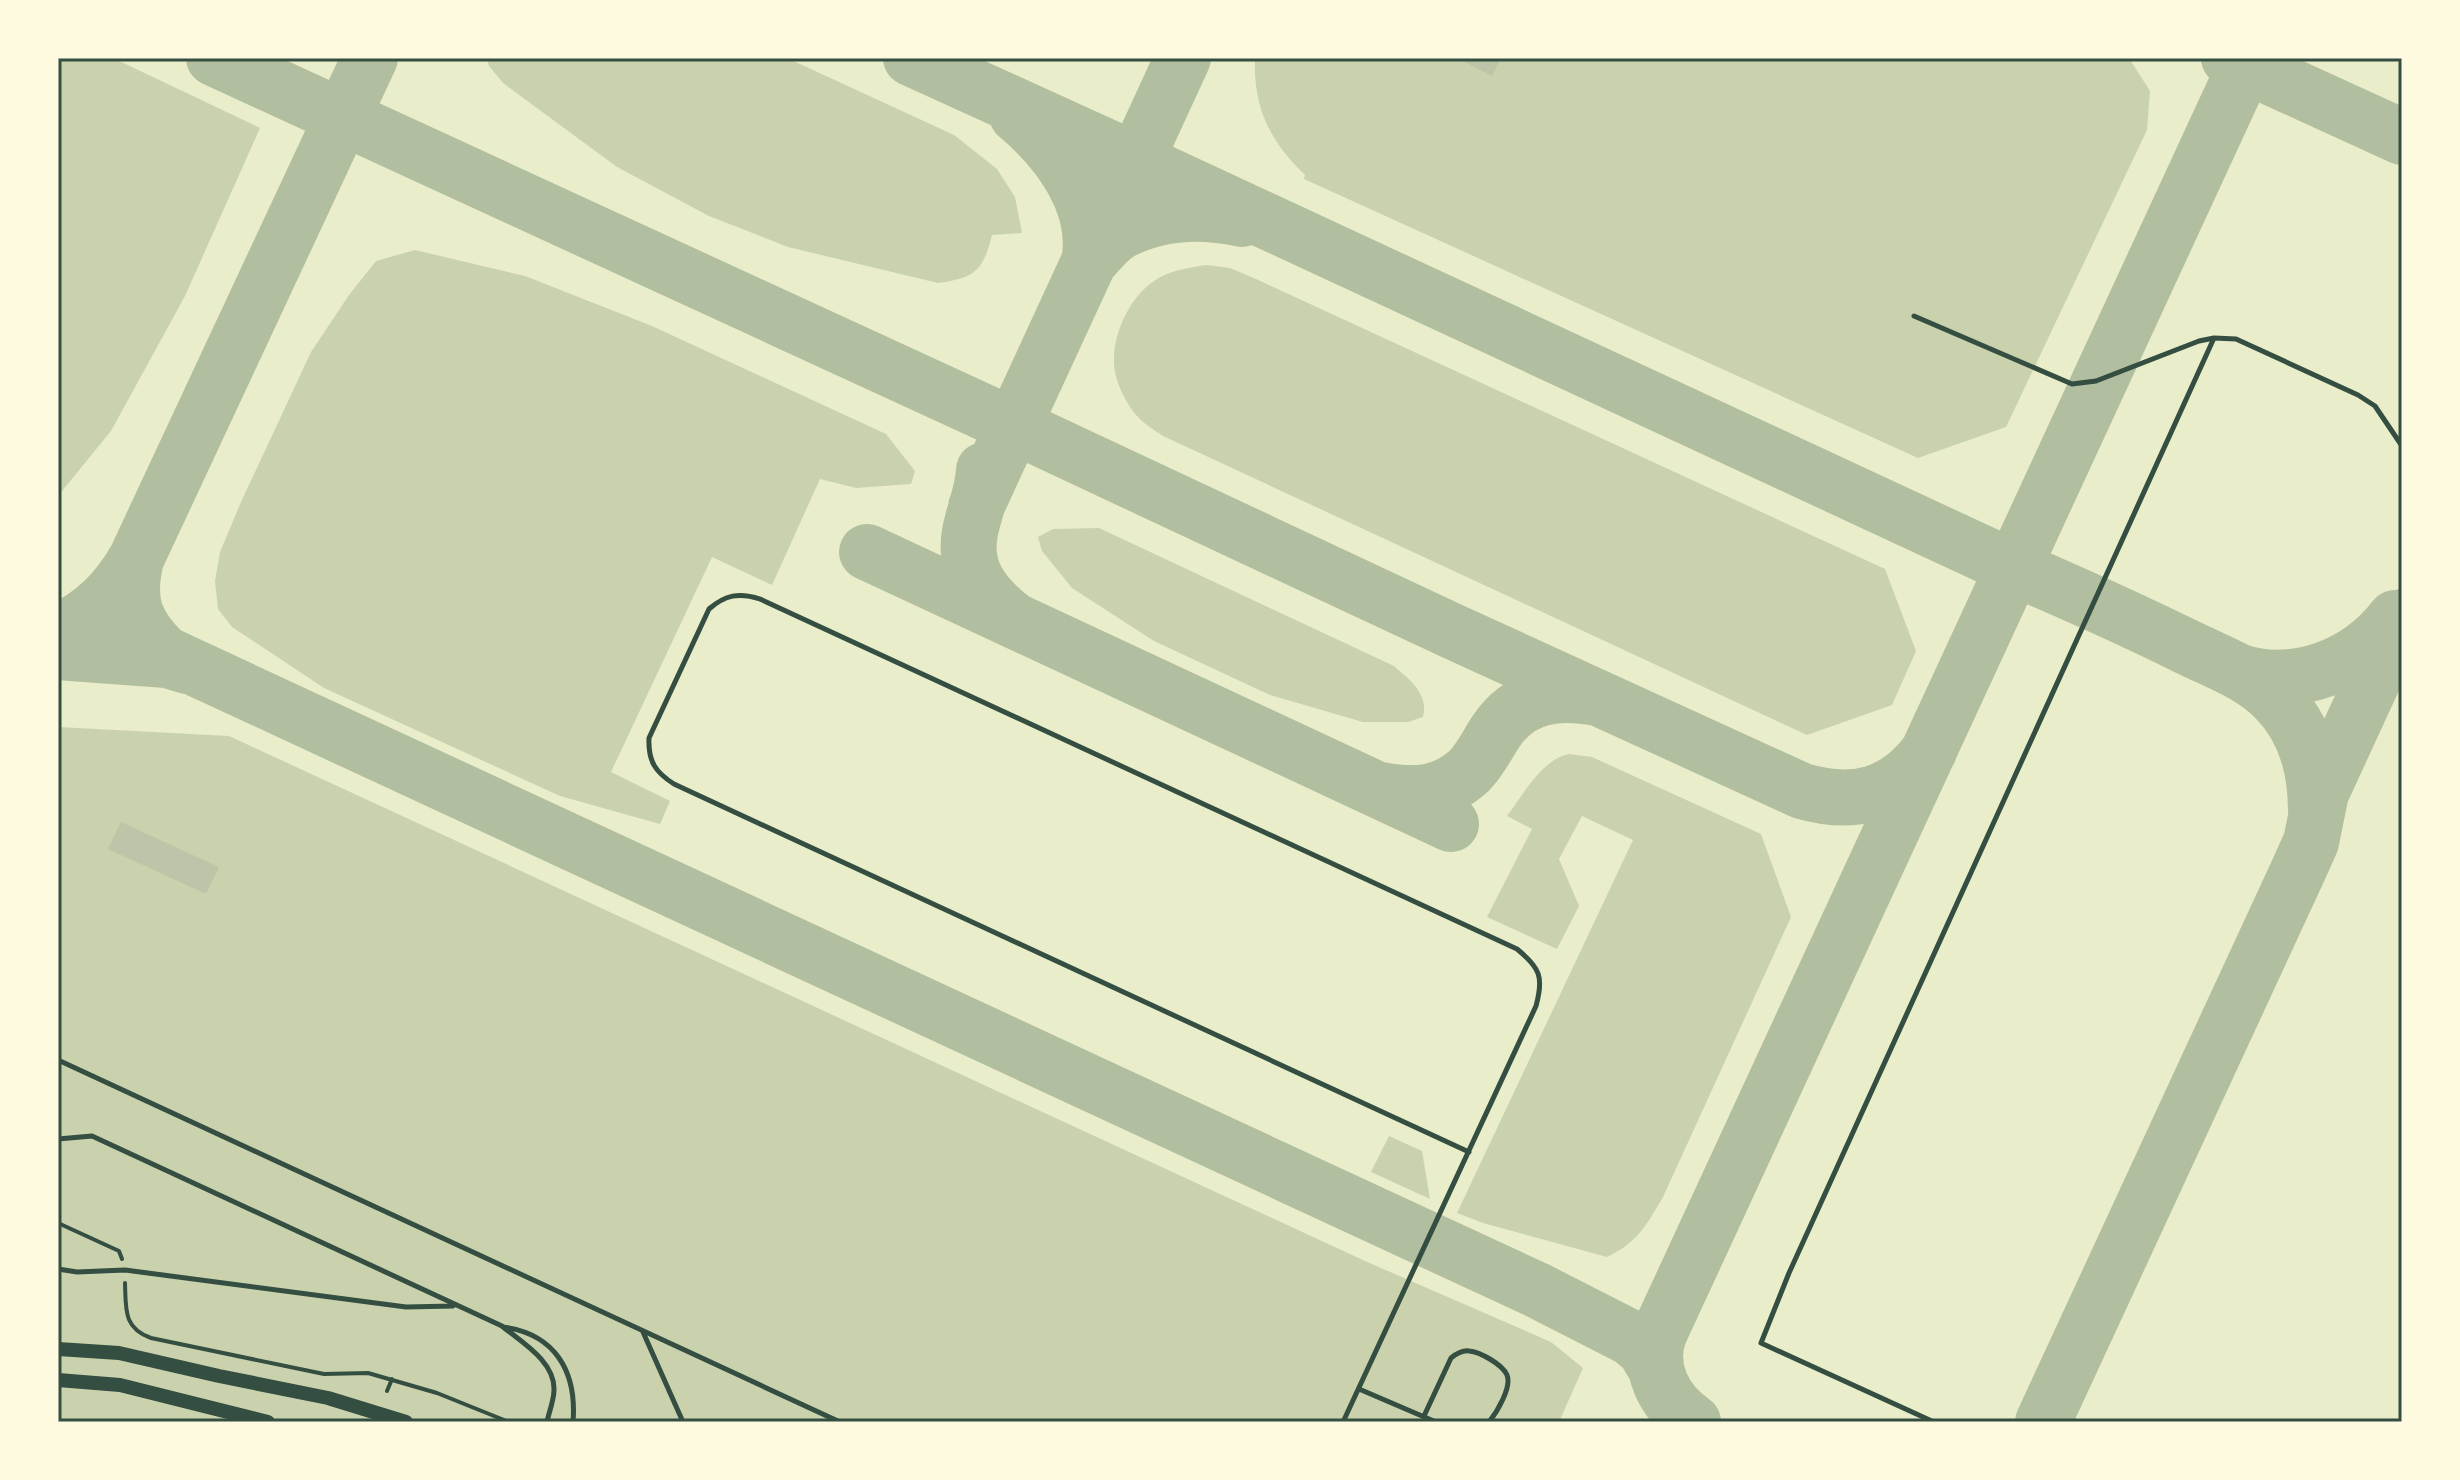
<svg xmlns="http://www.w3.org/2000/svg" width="2460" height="1480" font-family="'Archivo Narrow',sans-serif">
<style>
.green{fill:#cad2ad}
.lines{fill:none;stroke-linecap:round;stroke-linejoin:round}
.taxiway{stroke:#b2bea0;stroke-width:56}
.building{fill:#bcc5a7}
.path{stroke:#344e41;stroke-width:4}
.service{stroke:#344e41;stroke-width:5}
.tertiary{stroke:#344e41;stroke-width:14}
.neatline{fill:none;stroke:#344e41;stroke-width:3}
</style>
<rect width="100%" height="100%" fill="#e9edc9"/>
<path class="green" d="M58,58H113L260,128L185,296L111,431L58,496Z
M487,58H787L954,135L997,169L1015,197L1022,233L992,235C983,271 975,278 938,283L788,247L709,216L617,167L503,83L489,66Z
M1255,58H2129L2150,91L2147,130L2006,427L1918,458L1304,179L1305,175C1270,141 1253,108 1255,58Z
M415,250L525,276L652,326L886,434L915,471L911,484L856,488L820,479L772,585L712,557L611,772L670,801L660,824L560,796L324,688L232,627L218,609L215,581L220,552L241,502L311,352L349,295L376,261Z
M1206,265L1230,268L1256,279L1885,569L1916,651L1892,705L1807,735L1163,436C1155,430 1145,425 1138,417C1126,404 1114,380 1114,362C1113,333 1130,297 1154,281C1169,270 1189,268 1206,265Z
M1099,528L1394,666C1410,680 1429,694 1423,717L1408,722H1363L1270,695L1154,641L1072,588L1042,551L1038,537L1053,529Z
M58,727L229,736L1365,1261L1551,1342L1583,1368L1559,1422H58Z
M1569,754L1592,757L1761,834L1791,917L1663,1197C1646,1226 1638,1242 1607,1257L1483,1223L1457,1213L1633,840L1582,816L1559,859L1579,906L1557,949L1487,917L1532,829L1507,816C1523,795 1542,759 1569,754Z
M1389,1136L1422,1151L1430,1199L1371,1172Z"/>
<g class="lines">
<path class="taxiway" d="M214,58L1014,426L1452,631L1802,791C1854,806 1896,796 1929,751
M911,58L1135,160L2014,568C2072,593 2130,619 2187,647C2218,662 2252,674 2276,699C2306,729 2316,770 2316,811
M2229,58L2402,137
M1017,115C1059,150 1100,205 1089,262C1098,252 1108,239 1120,232C1158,212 1201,210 1242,219
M984,470C983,492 974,511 970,532C963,570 982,595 1011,618
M976,507L1183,58
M867,552L1451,824
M136,559C126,601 134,625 165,654L1539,1291L1631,1338L1645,1350L1655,1367
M58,632C93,616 117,592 136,559L370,58
M58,652L167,660L187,666
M2237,671C2295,690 2358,666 2395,618
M1381,790C1414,796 1443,795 1469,771C1481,759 1488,743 1497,730C1522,694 1559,691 1598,698
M1693,1422C1664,1402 1647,1369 1659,1334L2249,58
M2043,1422L2298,871L2311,842L2321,793L2402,617"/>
</g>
<path class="building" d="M1457,58H1501L1492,76Z
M121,822L219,867L206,894L108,849Z"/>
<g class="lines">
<path class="path" d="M58,1223L119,1251L122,1259
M125,1283C126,1309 123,1328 151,1338L324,1374L368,1373L437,1393L509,1422
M387,1391L392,1379"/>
<path class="service" d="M1914,316L2072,384L2096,381L2199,341L2214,338L2236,339L2358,395L2375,406L2402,446
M58,1060L840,1422
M58,1139L92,1136L502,1326C521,1342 555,1361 554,1390C554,1400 549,1412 547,1422
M58,1269L77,1272L125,1270L406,1307L453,1306
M503,1327C555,1334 577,1371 573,1422
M643,1332L683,1422
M1359,1389L1436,1422
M1424,1416L1451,1358C1456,1354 1462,1350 1469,1351C1480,1352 1502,1364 1507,1375C1512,1387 1497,1412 1489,1422
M1343,1422L1536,1006C1544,977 1540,968 1517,949L760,599C739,592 725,595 709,609L649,738C648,761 655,772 674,784L1469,1152
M1934,1422L1761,1343L1789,1273L2214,338"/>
<path class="tertiary" d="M58,1349L119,1353L219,1376L328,1398L406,1422
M58,1380L120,1385L268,1422"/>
</g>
<rect width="2460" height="1480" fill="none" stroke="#fefae0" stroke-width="120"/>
<rect x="60" y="60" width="2340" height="1360" class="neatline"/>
</svg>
